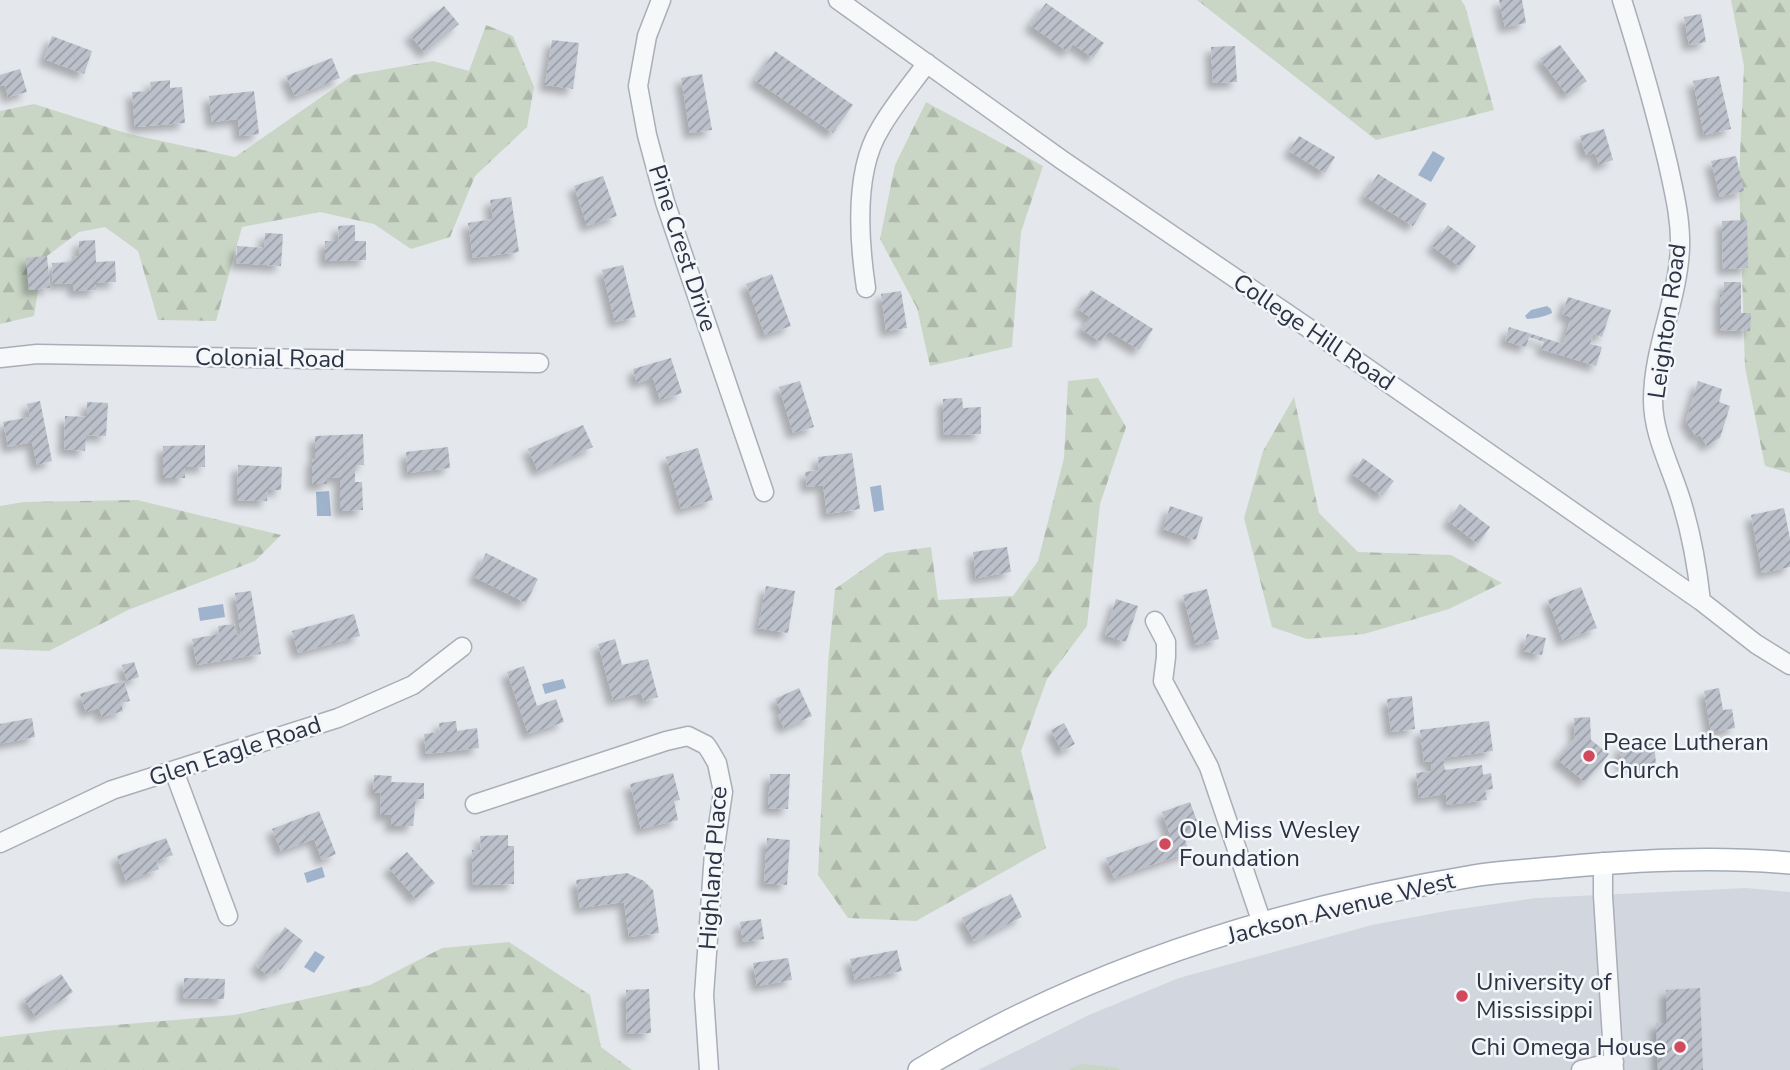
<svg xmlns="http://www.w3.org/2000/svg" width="1790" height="1070" font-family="'Nunito Sans',sans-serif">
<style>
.built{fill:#d2d6de}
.forest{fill:url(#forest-firs)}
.water{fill:#9fb4cc}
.building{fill:url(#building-hatch);filter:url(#shadow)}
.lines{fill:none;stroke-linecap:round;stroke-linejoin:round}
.minor-casing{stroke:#a9aeb7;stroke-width:21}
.major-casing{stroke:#a3abb8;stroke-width:24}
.minor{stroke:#f7f8fa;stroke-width:18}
.major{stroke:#fff;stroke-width:21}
.poi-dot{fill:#d1495b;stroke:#f4f6f9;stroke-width:2.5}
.labels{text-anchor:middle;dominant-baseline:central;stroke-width:5;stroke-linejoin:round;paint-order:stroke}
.street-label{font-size:24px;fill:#2b3445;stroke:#f4f6f9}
.poi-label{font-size:24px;fill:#2b3445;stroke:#f4f6f9;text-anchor:start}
</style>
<defs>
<pattern id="forest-firs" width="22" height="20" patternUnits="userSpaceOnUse" patternTransform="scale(1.75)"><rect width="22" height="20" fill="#c9d6c5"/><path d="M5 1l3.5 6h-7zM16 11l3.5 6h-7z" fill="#adb8ab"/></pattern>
<pattern id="building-hatch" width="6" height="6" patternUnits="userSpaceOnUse" patternTransform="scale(1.75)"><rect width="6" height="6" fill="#bbc0ca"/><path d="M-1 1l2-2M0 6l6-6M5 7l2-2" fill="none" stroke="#989da6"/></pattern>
<filter id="shadow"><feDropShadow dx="-6" dy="6" stdDeviation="3.5" flood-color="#0004"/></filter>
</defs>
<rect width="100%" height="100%" fill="#e4e7ec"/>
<path class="built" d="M1746,888L1790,892V1070H978L1089,1015L1179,978L1372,925L1446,911L1536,898Z"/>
<path class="forest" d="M1197,0H1461L1465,6L1494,110L1376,140Z
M1731,0H1790V473L1765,466L1745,367L1739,178L1744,66Z
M486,25L513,36L534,87L527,127L475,176L450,237L411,249L374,224L320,212L242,227L216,321L158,320L138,251L105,227L79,232L43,259L34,316L0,324V111L34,104L129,134L235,157L353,75L433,61L469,71Z
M926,102L1043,166L1021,232L1012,347L930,366L917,308L880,239L895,165Z
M1098,378L1126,427L1100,504L1087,626L1047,679L1021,751L1046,848L916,921L848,918L818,875L828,664L835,589L886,553L931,547L938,600L1013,596L1038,561L1064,458L1068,381Z
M1294,397L1319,513L1358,552L1451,555L1502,583L1449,609L1364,634L1307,639L1272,627L1244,518L1263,451Z
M137,500L281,535L255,561L128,610L49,651L0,649V506L24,502Z
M509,942L590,995L601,1047L632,1070H0V1037L55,1030L234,1015L370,985L442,948Z
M1081,1064L1118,1068L1120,1070H1068Z"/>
<path class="water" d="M1433,151L1445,158L1431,182L1418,175Z
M1547,306L1551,309L1552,313C1547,316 1533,319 1527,319L1525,316L1531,310Z
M881,485L884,510L874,512L870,487Z
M329,491L331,516H317L316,492Z
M223,604L225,617L200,621L198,608Z
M563,679L566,688L545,694L542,684Z
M322,867L325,877L307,883L304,873Z
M315,951L325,957L314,973L304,967Z"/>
<path class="building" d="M1499,0H1522L1526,23L1505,27Z
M1046,3L1104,43L1093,58L1073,44L1068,52L1030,25Z
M444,6L459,24L425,53L410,35Z
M1701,14L1706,42L1689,45L1684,17Z
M52,36L92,51L84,74L44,59Z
M552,40L579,43L573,89L545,85Z
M1560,45L1587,81L1567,95L1540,59Z
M1235,46L1237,82L1213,83L1211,47Z
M775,51L853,105L833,133L755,80Z
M332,58L340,78L295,96L286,76Z
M20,69L27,92L8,97L5,85L0,86V75Z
M702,74L712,130L690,133L681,78Z
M1719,76L1731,129L1704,135L1693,81Z
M170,80V88L182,87L185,123L135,127L132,92L151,91L150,82Z
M254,91L259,134L240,136L238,119L212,122L209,96Z
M1604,129L1613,160L1599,165L1595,153L1586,155L1580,136Z
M1299,136L1335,157L1325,173L1289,151Z
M1736,156L1744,191L1720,197L1711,161Z
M1378,174L1427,204L1413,226L1364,196Z
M603,176L617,216L587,226L574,186Z
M511,197L519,252L473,258L468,223L493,219L490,200Z
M1747,220L1748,268L1723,269L1722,221Z
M355,225V241H366V260L325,261V241H339L338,226Z
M1448,225L1476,246L1460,267L1432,246Z
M265,233L283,234L281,266L236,263L237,246L264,248Z
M95,240L96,262L115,261L116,282L96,283V290L74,291L73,283L53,284L52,263L72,262V256H79V241Z
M47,256L50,288L29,290L26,258Z
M623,265L636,317L615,322L602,270Z
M772,274L791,326L765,335L746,284Z
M1724,282H1741V313H1751L1750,331L1720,330V295H1724Z
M1091,290L1153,329L1139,350L1109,331L1101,342L1081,329L1090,317L1078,309Z
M901,291L907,328L886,331L881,294Z
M1568,297L1611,310L1602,337L1593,334L1590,344L1602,347L1596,366L1541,349L1544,342L1529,337L1526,347L1505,341L1509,327L1563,344L1571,317L1562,314Z
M671,358L682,393L660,400L653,378L637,383L633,369Z
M800,381L814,427L793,433L779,387Z
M1698,381L1722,389L1719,402L1730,406L1720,438L1707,446L1700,435L1696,437L1686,421Z
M962,398L963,408L981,407V434L944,435L943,399Z
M40,401L52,461L37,465L32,442L8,447L3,422L30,417L27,404Z
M87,402L108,403L106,436L86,435L85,451L64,449L65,416L87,417Z
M583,425L593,447L538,471L528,449Z
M363,434L364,465H355V482H362L363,510L340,511V477L327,478V484H312V460L315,459V436Z
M205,445V467H185V478H163V446Z
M448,447L450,468L408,473L406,452Z
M698,448L713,500L681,509L666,457Z
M852,453L860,509L827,514L823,485L807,487L805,472L819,470L818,457Z
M1363,458L1394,481L1382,496L1352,474Z
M238,465L282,467L281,490H268L267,501L237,500Z
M1460,504L1490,527L1478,544L1448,521Z
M1170,506L1203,517L1196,540L1163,529Z
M1784,508L1790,539V567L1762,573L1751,515Z
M1007,547L1011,572L976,578L973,552Z
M486,553L538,579L526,603L474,577Z
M766,586L795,591L788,633L758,628Z
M1581,587L1597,628L1563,641L1548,600Z
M1207,589L1219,639L1196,645L1183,595Z
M251,591L261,654L197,665L192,639L219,634L218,626L234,624L236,635L241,634L235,593Z
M1116,599L1138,606L1126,642L1105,635Z
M354,614L360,636L298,653L292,631Z
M1527,634L1546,638L1542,655L1523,651Z
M615,639L622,665L648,659L658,697L644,701L641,693L613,700L598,644Z
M134,662L139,677L127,681L122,665Z
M524,666L537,706L556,699L564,722L528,734L507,672Z
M124,681L130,701L121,703L123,711L102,717L99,708L86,712L80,694Z
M799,688L812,716L784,728L778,715L782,713L775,699Z
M1719,688L1723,710L1732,709L1735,728L1711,732L1704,691Z
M1412,696L1415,729L1391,732L1387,699Z
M1590,717L1591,740L1609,754L1585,782L1557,759L1575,738L1574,718Z
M32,718L35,737L0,744V724Z
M456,721L457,731L477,728L479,748L426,754L424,734L440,732L439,723Z
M1489,721L1493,751L1443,758L1445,770L1482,765L1483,775L1491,773L1493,789L1485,790L1487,800L1447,805L1446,794L1419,798L1416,773L1432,771L1431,761L1424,762L1420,730Z
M1064,723L1075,744L1062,751L1051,730Z
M1654,743L1656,764L1622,767L1620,746Z
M673,773L680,800L674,801L678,820L641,829L630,784Z
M770,774H790L788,809L768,808Z
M374,775L392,776L391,782L424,783V799H416L413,826H391V815H380L381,793H373Z
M1190,802L1197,821L1189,824L1193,834L1184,837L1189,852L1114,878L1106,858L1170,835L1162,812Z
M319,811L336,854L322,860L314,839L281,851L272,829Z
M508,835V846H514V884L473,885L472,850H481L480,836Z
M166,838L173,855L156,861L159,869L126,881L117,856Z
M767,838L790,840L787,885L764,883Z
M407,852L435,883L416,899L389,868Z
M627,873L644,881L653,890L659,933L629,937L624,902L580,908L576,880Z
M1011,894L1022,917L974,941L962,918Z
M761,919L764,939L743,942L740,922Z
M285,927L303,941L280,970L276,967L269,976L256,966Z
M897,950L902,971L855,980L850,959Z
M788,958L792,980L757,986L753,963Z
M61,974L73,992L36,1017L24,999Z
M184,978L225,979L224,999L183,998Z
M1700,988L1703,1070H1658L1656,1023H1667L1666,990Z
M649,989L651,1033L627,1034L626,990Z"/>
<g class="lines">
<g class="minor-casing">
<path id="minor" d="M661,0L647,36L638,86L647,135L665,202L764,492
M838,0L1062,160L1364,366L1701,601L1756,644L1790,665
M1622,0C1639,54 1655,109 1668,164C1674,192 1681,219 1680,248C1678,300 1653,348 1653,400C1653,434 1670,465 1680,497C1691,531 1697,565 1701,601
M866,288C859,241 854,171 880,129C893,106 911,85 927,63
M0,358L37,354L539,363
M1155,621L1166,642V657L1163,681L1209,767L1262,923
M174,771L228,916
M475,804L666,741L688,736L706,745L710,751L717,763L723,792L714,853L704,995L709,1070
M0,843L112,790L338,718L413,685L462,647
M1603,862V896L1614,1070
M1581,1070L1614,1062"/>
</g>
<g class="major-casing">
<path id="major" d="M919,1070C1089,967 1284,907 1479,875C1507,871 1535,870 1563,867C1638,860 1715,856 1790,863"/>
</g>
<use href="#minor" class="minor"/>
<use href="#major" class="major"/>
</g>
<g class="poi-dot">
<circle cx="1589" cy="756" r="7"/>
<circle cx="1165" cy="844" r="7"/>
<circle cx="1462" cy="996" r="7"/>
<circle cx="1680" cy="1047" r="7"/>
</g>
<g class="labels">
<g class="street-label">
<text transform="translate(683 248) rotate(72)">Pine Crest Drive</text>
<text transform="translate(1667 321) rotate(-82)">Leighton Road</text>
<text transform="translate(1314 332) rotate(34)">College Hill Road</text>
<text transform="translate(270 358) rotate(1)">Colonial Road</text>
<text transform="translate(235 751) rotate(-18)">Glen Eagle Road</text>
<text transform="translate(713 868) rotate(-86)">Highland Place</text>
<text transform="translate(1341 908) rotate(-14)">Jackson Avenue West</text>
</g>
<g class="poi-label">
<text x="1603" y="742">Peace Lutheran<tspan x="1603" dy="28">Church</tspan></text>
<text x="1179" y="830">Ole Miss Wesley<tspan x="1179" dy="28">Foundation</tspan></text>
<text x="1476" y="982">University of<tspan x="1476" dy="28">Mississippi</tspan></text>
<text x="1666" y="1047" text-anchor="end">Chi Omega House</text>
</g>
</g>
</svg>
